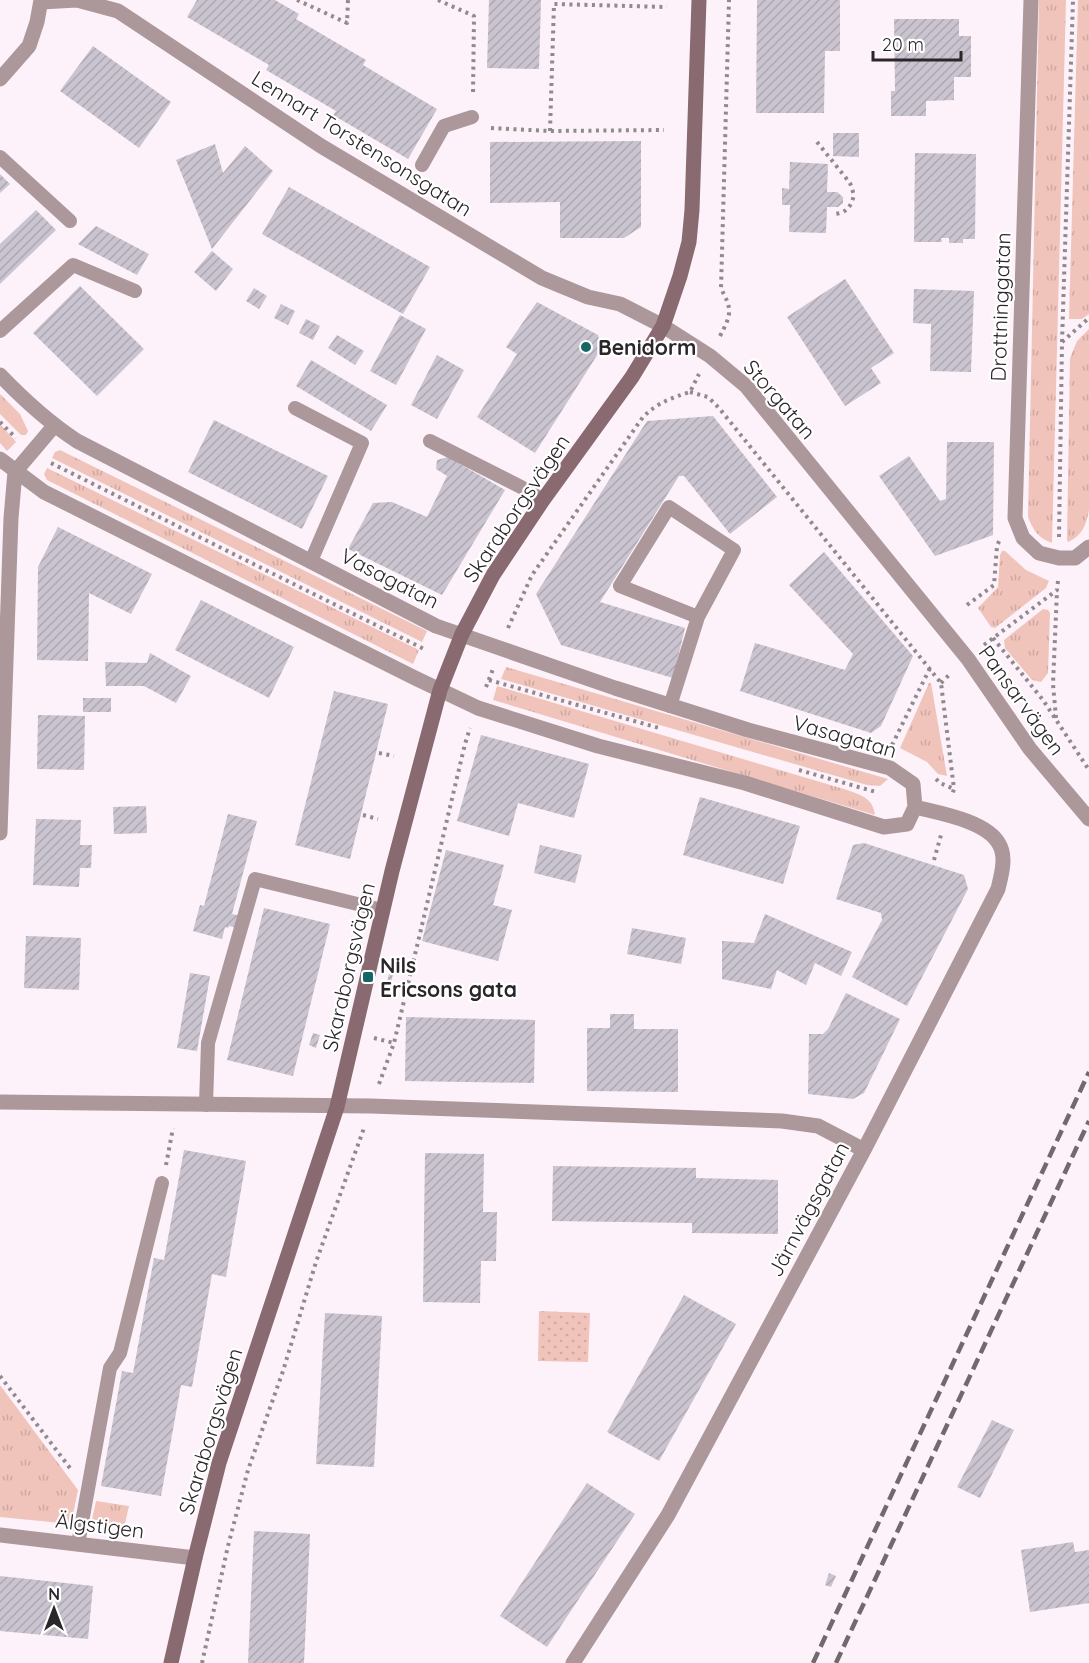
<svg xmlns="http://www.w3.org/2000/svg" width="1089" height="1663" font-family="Quicksand,sans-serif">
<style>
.grass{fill:url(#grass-tufts)}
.park{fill:url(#park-dots)}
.building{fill:url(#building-hatch)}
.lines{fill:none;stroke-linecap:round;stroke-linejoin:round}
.path{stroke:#90898e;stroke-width:4;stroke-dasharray:3 4.5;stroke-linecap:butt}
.lane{stroke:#ac979b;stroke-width:14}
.street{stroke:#ac979b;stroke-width:15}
.secondary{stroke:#886a70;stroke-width:15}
.rail{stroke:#706a6f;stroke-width:4.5;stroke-dasharray:12 6;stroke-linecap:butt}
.poi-dot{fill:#176666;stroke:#fff;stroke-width:2}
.labels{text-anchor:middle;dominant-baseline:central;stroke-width:4.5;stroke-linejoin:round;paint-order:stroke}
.street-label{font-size:21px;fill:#2a2629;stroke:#fff}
.poi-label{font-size:21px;font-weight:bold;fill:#2a2629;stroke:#fff;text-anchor:start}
</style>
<defs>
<pattern id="grass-tufts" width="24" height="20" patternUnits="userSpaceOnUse" patternTransform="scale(1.5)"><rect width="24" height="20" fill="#f1c4bb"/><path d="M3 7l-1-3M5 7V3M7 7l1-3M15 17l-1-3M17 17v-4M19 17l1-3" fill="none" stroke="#cfa8a1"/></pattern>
<pattern id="park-dots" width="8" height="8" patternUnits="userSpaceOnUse" patternTransform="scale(1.5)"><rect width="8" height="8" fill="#f1c4bb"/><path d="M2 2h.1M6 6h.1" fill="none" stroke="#cfa8a1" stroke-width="1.8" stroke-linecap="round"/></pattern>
<pattern id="building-hatch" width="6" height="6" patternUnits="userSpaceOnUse" patternTransform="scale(1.5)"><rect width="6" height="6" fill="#c9c4cf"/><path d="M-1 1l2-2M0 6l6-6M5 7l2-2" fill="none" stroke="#ada8b2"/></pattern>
</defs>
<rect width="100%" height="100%" fill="#fdf2fa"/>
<path class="grass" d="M1039,0H1066L1052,543C1038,538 1033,530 1028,517Z
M1078,0H1089V314L1082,319H1069Z
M1089,329V510C1086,525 1083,535 1068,542L1067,540L1070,358L1077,341Z
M0,394L20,414L28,431L26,435H21L0,414Z
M0,424L16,442L7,451L0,443Z
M60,450L427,631L422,642L52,458L55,452Z
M47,468L419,650L413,664L47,480L44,474Z
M1002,551H1005L1026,570L1049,581L1046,588L995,628L991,627L978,608L998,587L1000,555Z
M1043,609L1048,610L1050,613L1048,673L1041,682L1032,680L1005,648L1004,640Z
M506,667L888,779L880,786L867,785L501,679Z
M929,683H931L947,776L938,774L927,762L900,748Z
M497,686L844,789C860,795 873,797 875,815L493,700Z
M0,1385L78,1490L71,1524L0,1517Z
M96,1501L129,1506L124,1528L91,1524Z"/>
<path class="park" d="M539,1311L590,1313L588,1362L538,1361Z"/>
<path class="building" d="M197,0H275L299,14L296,19L366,60L363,65L437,109L408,159L333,115L336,111L266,70L269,65L187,17Z
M489,0H541L539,69L487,68Z
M757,0H840V51H825L824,113H756Z
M894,19H959V36H971V77H954V100L926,101V116H891V91H895Z
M93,46L171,102L139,148L60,91Z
M833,133H859V157L833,156Z
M641,141V227L624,238H560V202L490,203V142Z
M215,144L223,173L245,146L273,171L212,249L176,160Z
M915,153L976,154L975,239H963V243H949V238H941L942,242H914Z
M790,162L828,164L827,192H837L843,197V203L838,207H827L826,233L789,232L790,205H782V188L789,189Z
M0,174L10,184L0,193Z
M289,187L430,267L403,314L262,234Z
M36,210L56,230L0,284V244Z
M96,226L149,254L137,275L78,244Z
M212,251L233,269L216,291L194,272Z
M845,279L894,353L871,368L881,383L845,406L787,317Z
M80,286L144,349L97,396L33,333Z
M254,288L267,296L259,309L246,301Z
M914,289L974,291L971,372L930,371L931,324L913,323Z
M537,302L598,335L601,349L535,453L477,417L517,354L506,347Z
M281,304L295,311L288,325L274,318Z
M400,315L426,329L396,385L370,371Z
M306,319L320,326L313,340L299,333Z
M337,335L364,351L355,365L328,348Z
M437,355L464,370L437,419L411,405Z
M311,360L387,405L371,431L296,386Z
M713,416L777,497L730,534L684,476H679L600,602L685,628L673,678L561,645L536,594L647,421Z
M214,420L328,476L302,529L188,472Z
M947,442H994L993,535L935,556L879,476L909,456L940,501L946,499Z
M448,457L505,490L442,595L348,549L373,503L392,502L427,517L447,476L436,469L437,460Z
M58,527L152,574L131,614L89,593L88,661L37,660L38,567Z
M824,552L913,656L881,726L871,733L740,691L755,643L845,670L853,654L789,585Z
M201,600L294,647L269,698L175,650Z
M150,653L191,676L176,703L144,686H106L105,662L147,663Z
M334,691L388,704L350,859L295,845Z
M83,698H111V712H83Z
M38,715L85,716L84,770L37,769Z
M481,735L589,764L574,818L518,803L509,836L457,821Z
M700,797L800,826L783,884L683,855Z
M146,806L147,833L114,834L113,807Z
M228,814L257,821L232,914L241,916L237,928L229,926L228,928L225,927L222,939L193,931L200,905L204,906Z
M36,819L81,820L80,845H92L91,868H80L79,887L33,885Z
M864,843L964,875L968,889L907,1006L852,977L882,920L881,913L836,899L853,845Z
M540,845L582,855L575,883L534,873Z
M446,850L504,865L493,905L512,910L498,961L422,941Z
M264,908L330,924L293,1076L227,1060Z
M765,914L852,952L841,976L815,963L806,985L777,970L771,989L722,979V941L754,943Z
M632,928L686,938L681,964L627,954Z
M26,936L81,938L79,990L24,988Z
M190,973L210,976L197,1051L177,1048Z
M389,974L393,975L390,985L386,984Z
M846,993L900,1019L864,1093L853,1099L808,1094L809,1034H823L828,1029Z
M610,1014H634V1029H678V1092L587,1091V1028H610Z
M406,1017L535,1020L534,1083L405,1081Z
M313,1033L320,1035L316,1048L309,1045Z
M184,1150L246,1161L226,1277L212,1274L192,1387L181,1385L161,1496L101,1486L122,1371L133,1373L154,1258L164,1260Z
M425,1153L484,1154L483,1212H497L496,1261H481L480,1303L423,1302Z
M553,1166L696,1168V1178L778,1180V1234L692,1233V1223L552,1221Z
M684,1295L736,1324L659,1461L607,1432Z
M325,1313L382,1316L374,1467L316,1464Z
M992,1420L1014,1430L980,1498L957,1487Z
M587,1483L635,1514L547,1647L500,1616Z
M254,1531L310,1534L304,1663H248Z
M1073,1542L1075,1552L1089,1550V1603L1030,1612L1021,1550Z
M829,1573L836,1576L831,1587L825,1585Z
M0,1576L93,1586L88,1639L0,1631Z"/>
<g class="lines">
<path class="path" d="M297,0L347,23L348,0
M438,0L474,16L473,96
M491,128L550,131L664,130
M550,131L554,4L667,7
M817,142L850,183L854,195C851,207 846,214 832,214
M720,336C731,315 733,310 721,289L729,0
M1062,342L1089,318
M690,392L708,397L719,408L941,683L954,789L952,795
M0,422L16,438
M51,463L426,650
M1059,537L1062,342L1073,0
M967,605L994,585L997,546L1000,539
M508,628L532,575L643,417C657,403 671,398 690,392L699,374
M993,638L1043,700L1089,770
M984,645L1057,590L1058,581
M489,680L659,728
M941,683L951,673
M486,687L493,669
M1056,718L1053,684L1057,591
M892,745L930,668
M379,753L394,756
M799,770L876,792
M936,779L940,783L954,789
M363,815L378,819
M934,860L941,835
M374,1038L394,1043
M379,1084L394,1043L465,744L470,728
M166,1165L173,1128
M0,1376L70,1468
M202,1663L228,1546L248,1470L283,1371L316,1262L364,1128"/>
<path class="lane" d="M0,157L70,221
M422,165L444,126L472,117
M0,331L73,265L135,291
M295,408L362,443L311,561
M430,441L521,487L543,500
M670,706L698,617L734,550L669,507L620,586L698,617
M206,1105L208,1043L255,879L382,910
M78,1544L110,1368L120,1353L162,1183"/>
<path class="street" d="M1031,0L1015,518L1023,538L1039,553L1059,558H1075L1089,547
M41,2L77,0L118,11L321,146L542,278L588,297L620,304L663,326L710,356L746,386L968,659L1030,749L1089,819
M0,79L29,46L37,22L41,0
M0,375C24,400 48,422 77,441L436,626L615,688L748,730L890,768L913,784L915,807L907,824L884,827L745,783L598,746L478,708L415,678L44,492L0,459
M0,833L11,518L15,472L54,426
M0,1102L371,1106L782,1121L818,1126L864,1150
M0,1535L195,1558
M573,1663L668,1515L864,1150L998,889C1001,876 1007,857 999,844C987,821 939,813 915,807"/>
<path class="secondary" d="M171,1663L195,1558L219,1463L337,1107L392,871L440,690L462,634L493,575L543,500L632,377L663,326L680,276L689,242L692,210L699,0"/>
<path class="rail" d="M813,1663L1089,1072
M836,1663L1089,1121"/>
</g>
<g class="poi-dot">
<circle cx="586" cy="347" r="6"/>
<rect x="362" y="971" width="12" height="12" rx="3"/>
</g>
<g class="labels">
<g class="street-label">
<text transform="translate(362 143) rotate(32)">Lennart Torstensonsgatan</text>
<text transform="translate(1000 307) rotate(-88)">Drottninggatan</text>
<text transform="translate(780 399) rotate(49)">Storgatan</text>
<text transform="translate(516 508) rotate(-56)">Skaraborgsvägen</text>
<text transform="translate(390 578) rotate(27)">Vasagatan</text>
<text transform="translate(1022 700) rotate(54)">Pansarvägen</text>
<text transform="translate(845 736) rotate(16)">Vasagatan</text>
<text transform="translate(348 967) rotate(-77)">Skaraborgsvägen</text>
<text transform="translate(808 1209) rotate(-62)">Järnvägsgatan</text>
<text transform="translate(210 1431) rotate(-73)">Skaraborgsvägen</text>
<text transform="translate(100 1525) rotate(7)">Älgstigen</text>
</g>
<g class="poi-label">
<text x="598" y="347">Benidorm</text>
<text x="380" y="965">Nils<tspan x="380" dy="24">Ericsons gata</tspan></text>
</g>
</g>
<g transform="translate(54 1609)" stroke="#ffffff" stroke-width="4.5" paint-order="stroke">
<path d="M0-4.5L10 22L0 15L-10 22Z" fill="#2a2629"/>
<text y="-9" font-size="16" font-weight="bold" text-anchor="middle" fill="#2a2629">N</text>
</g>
<path d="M873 51v9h88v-9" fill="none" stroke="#2a2629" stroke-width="3"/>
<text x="882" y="51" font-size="18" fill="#2a2629" stroke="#ffffff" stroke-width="4.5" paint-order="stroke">20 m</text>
</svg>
